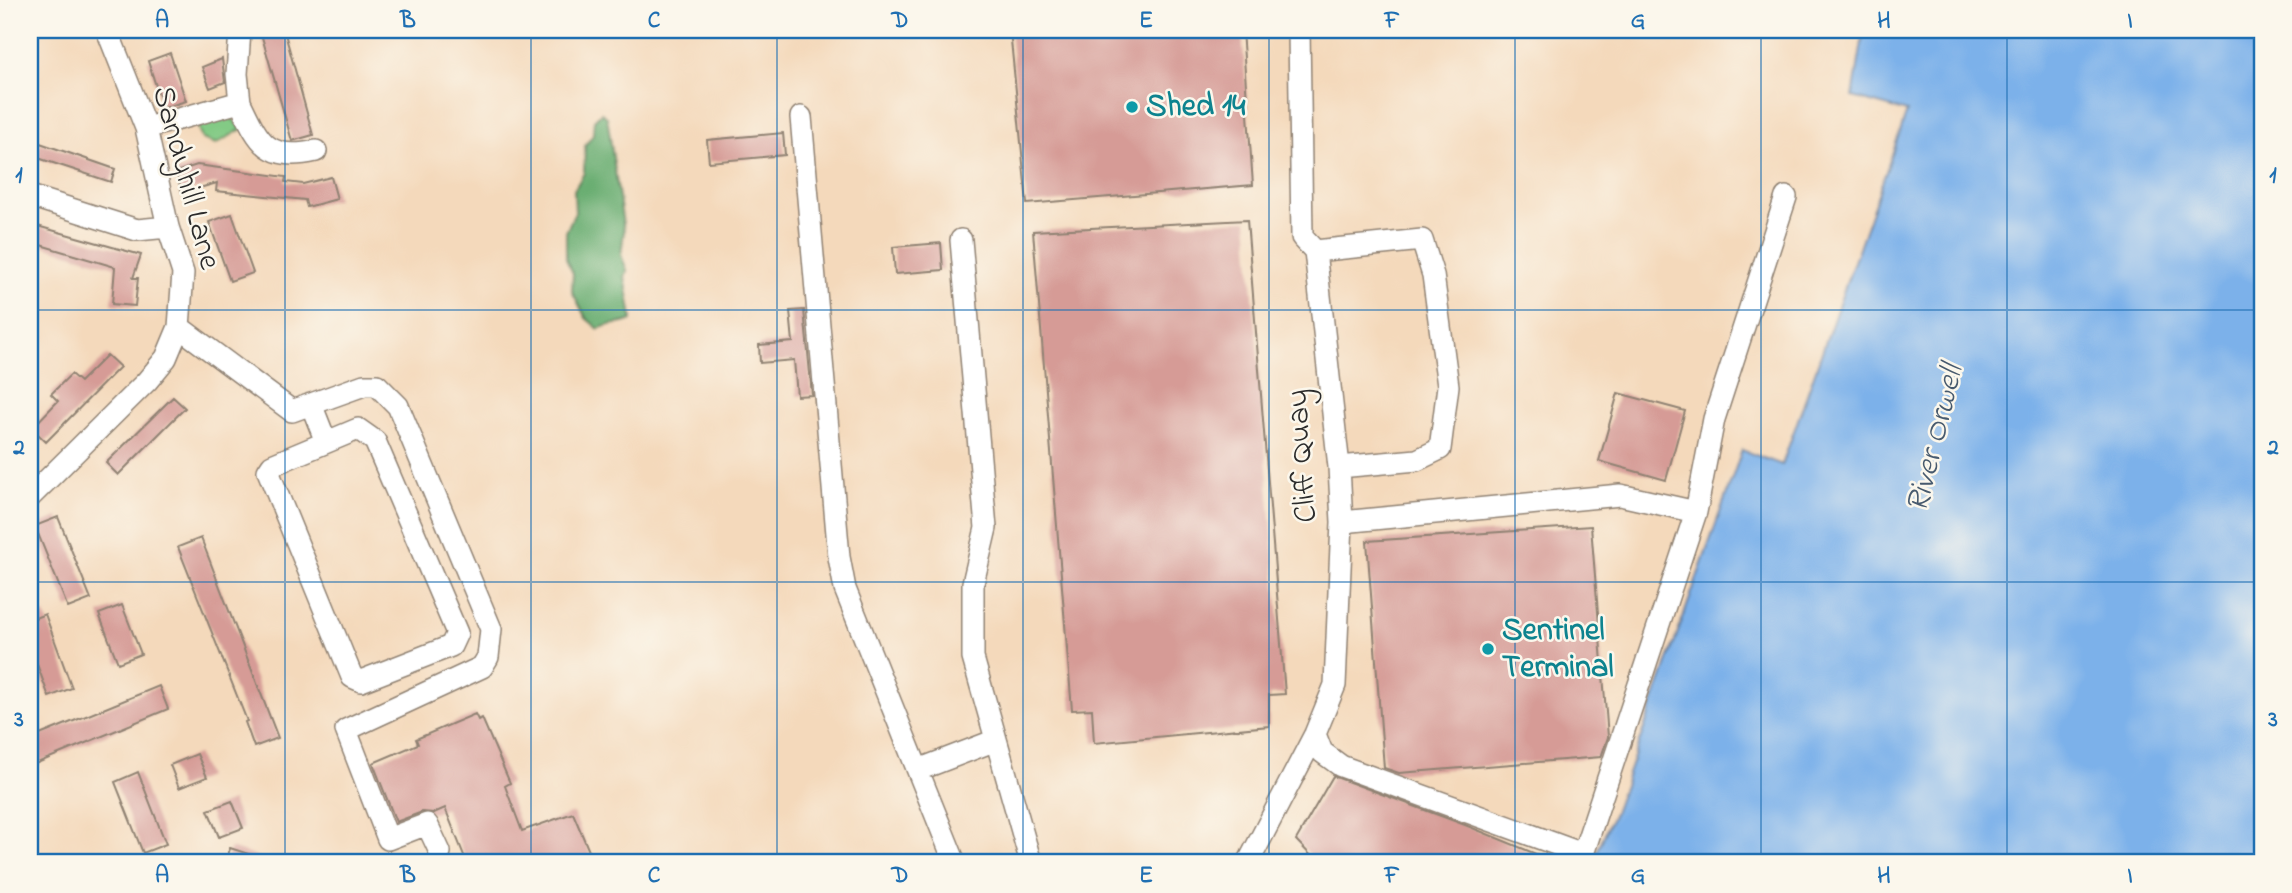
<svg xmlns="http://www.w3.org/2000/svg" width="2292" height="893" font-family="'Indie Flower',sans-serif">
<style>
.green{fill:#83ca85;stroke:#577a58;stroke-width:2}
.forest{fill:#6aae72;stroke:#4a6c4e;stroke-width:2}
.water{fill:#7cb1ea;stroke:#546e8a;stroke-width:2}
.building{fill:#d69b96}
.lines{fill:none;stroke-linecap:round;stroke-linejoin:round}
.minor-casing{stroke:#908273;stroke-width:24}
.minor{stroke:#fff;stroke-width:21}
.grid{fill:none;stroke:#1f6fb2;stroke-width:2;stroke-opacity:0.55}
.culture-dot{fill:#0f9aa8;stroke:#fbf7ec;stroke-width:2.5}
.labels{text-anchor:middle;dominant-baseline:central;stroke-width:5;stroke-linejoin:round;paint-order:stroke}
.culture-label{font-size:32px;font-weight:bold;fill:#0d838f;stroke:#fbf7ec;text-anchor:start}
.street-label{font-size:32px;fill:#2b2b2b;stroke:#fbf7ec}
.water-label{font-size:33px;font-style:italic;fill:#475a6e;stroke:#fbf7ec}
.neatline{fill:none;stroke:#1f6fb2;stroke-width:2.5}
.grid-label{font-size:23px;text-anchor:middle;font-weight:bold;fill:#1f6fb2}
</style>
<rect width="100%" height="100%" fill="#fbf7ec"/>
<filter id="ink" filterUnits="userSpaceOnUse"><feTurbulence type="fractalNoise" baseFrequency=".0143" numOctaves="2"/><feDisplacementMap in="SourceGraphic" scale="14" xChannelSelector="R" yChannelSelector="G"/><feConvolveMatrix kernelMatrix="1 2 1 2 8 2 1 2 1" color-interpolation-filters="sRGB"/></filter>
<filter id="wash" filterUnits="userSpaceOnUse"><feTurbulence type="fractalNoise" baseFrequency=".00686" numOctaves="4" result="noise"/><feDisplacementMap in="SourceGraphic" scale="28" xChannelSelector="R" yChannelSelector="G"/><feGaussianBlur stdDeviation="1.57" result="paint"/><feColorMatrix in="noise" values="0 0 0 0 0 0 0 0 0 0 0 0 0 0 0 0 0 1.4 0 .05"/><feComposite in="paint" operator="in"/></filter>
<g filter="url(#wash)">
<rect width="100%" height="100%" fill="#f4d9bb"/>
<path class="green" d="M229,115L242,129L216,144L202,139L198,128L202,122Z"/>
<path class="forest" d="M601,113L607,117L624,231L621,255L627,270L625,277L632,317V320C620,326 610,322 599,329L586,318L572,291L573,273L566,259V232L575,212L574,190L584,173L585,146L593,134L594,120Z"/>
<path class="water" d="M1864,30H2262V863H1592L1616,808L1742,450L1782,465L1907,112L1853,97Z"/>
<g id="blocks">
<path class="building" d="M260,30H284L313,135L292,141Z
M1010,30H1242L1253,185L1027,204Z
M170,53L186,101L163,108L148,61Z
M222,59L225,82L210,88L202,67Z
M783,133L785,155L709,162L707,140Z
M40,143L115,169L111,182L35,157Z
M197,165L286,177L285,182L303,184L331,177L337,199L307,207L305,200L216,191L217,183L182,193L176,172Z
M232,214L253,273L230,281L209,222Z
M1247,220L1285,694L1269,695V726L1094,743L1092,709L1072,710L1033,231Z
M30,224L141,255L133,278H138L135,306L112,304L115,267L30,242Z
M941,243L943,270L895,274L893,247Z
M804,310L812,395L797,396L794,360L760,363L759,345L793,342L790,311Z
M107,355L120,367L46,442L32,428L58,401L51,394L71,374L80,382Z
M1618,393L1685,411L1666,480L1599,461Z
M173,397L185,408L118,475L106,463Z
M58,517L91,599L68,608L35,526Z
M1591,526L1608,737L1601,757L1399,773L1384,768L1367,541Z
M201,538L278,738L254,747L245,722L247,721L178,547Z
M122,605L141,654L118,663L99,614Z
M45,614L72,688L49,697L30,645V620Z
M159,686L168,709L30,766V739Z
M475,714L478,720L482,718L510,783L505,786L522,831L573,813L594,863H467L445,808L434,813L422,812L396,822L373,763L418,744L416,739Z
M197,754L207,777L179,788L170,765Z
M138,772L166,844L143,853L115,782Z
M1333,776L1465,825L1558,863H1318L1296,840Z
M232,801L243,828L219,837L208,810Z
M230,848L267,860V863H226Z"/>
</g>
</g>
<g filter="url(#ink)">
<use href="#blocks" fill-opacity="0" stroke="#908273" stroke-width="2"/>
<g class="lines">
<g class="minor-casing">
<path id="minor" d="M240,102L237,74L240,30
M801,117L839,557L845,589L955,863
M146,128L240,102C259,142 267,162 316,151
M30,196L137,230L168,227
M961,240L986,528L973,583V658L1031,863
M1315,251L1422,240L1433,275L1448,386L1440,449L1417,460L1339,467
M179,327L292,411L364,385H377L398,406L491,629L488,657L482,667L346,730L388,839L427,824L440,852
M311,404L326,442
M358,429L375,441L457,633L451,646L361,681L352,677L268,471L272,465Z
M30,497L147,381L166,358L179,327L183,273L168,227L146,128L107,30
M1696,512L1714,419L1786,197
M1315,734L1322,752L1341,766L1583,854L1696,512L1620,495L1342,522
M918,770L996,740
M1248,863L1315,734L1335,685L1342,522L1339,467L1315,251L1302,237L1299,30"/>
</g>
<use href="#minor" class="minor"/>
</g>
</g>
<path class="grid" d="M285,30V863M531,30V863M777,30V863M1023,30V863M1269,30V863M1515,30V863M1761,30V863M2007,30V863M30,310H2262M30,582H2262"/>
<g class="culture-dot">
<circle cx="1132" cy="107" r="7"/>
<circle cx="1488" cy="649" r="7"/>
</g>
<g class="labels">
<g class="culture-label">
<text x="1146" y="107">Shed 14</text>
<text x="1502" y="631">Sentinel<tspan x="1502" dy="37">Terminal</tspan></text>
</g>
<g class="street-label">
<text transform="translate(185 178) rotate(75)">Sandyhill Lane</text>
<text transform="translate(1303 456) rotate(-94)">Cliff Quay</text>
</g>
<g class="water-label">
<text transform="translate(1936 439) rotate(-76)">River Orwell</text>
</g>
</g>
<rect width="2292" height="893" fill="none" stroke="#fbf7ec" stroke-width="77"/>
<rect x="38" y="38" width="2216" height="816" class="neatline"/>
<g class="grid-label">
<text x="162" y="27">A</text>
<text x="408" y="27">B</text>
<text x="654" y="27">C</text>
<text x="900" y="27">D</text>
<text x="1146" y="27">E</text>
<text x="1392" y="27">F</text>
<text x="1638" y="27">G</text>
<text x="1884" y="27">H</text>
<text x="2130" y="27">I</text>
<text x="19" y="182">1</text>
<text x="2273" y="182">1</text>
<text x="19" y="454">2</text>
<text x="2273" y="454">2</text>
<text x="19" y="726">3</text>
<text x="2273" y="726">3</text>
<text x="162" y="882">A</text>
<text x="408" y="882">B</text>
<text x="654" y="882">C</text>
<text x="900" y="882">D</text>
<text x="1146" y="882">E</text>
<text x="1392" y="882">F</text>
<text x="1638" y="882">G</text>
<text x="1884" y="882">H</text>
<text x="2130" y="882">I</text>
</g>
</svg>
